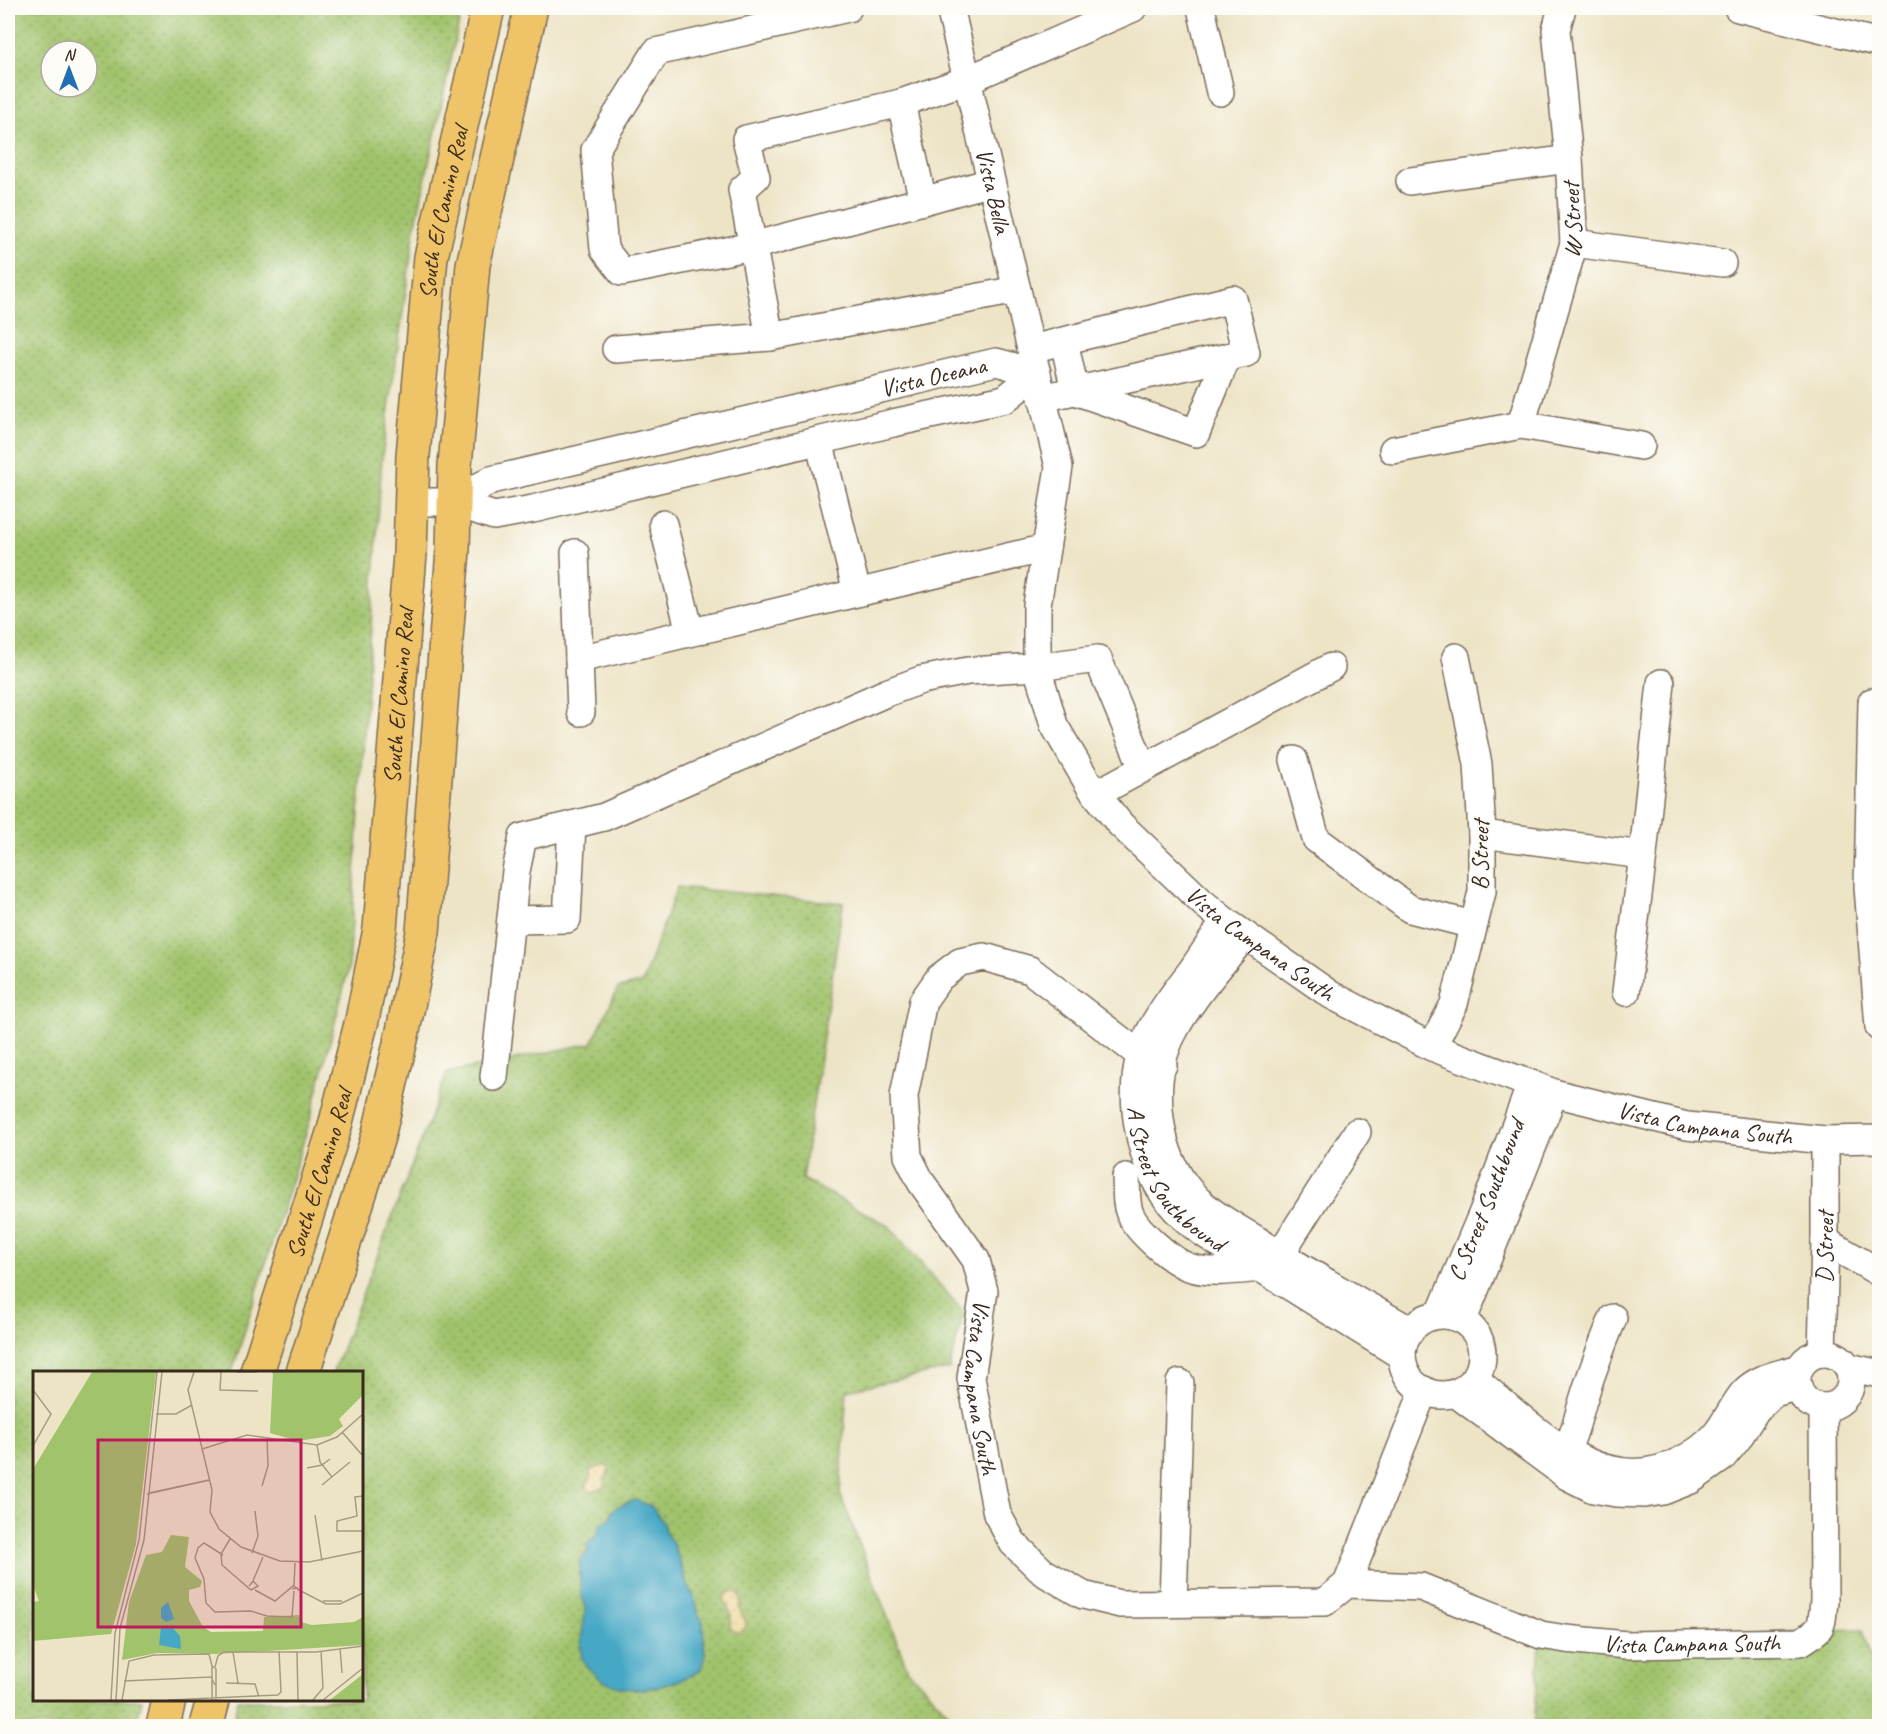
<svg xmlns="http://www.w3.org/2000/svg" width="1887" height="1734" font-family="Caveat,sans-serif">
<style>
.grass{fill:url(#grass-dots);stroke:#6e7645;stroke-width:1.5;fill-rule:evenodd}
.sand{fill:url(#sand-dots);stroke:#94825e;stroke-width:1.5}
.water{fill:#46a8c5;stroke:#406972;stroke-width:1.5}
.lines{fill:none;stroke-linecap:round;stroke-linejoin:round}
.minor-casing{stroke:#796b59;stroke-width:30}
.major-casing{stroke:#796b59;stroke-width:36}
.minor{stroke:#fff;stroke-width:27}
.major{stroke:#efc469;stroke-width:33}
.labels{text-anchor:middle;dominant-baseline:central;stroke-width:4.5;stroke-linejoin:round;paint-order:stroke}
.street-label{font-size:24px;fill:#3b2a1e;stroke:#fdfcf7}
.inset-road{fill:none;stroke:#a69a83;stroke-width:1.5}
.view{fill:#c2185b;fill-opacity:0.15;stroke:#c2185b;stroke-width:3}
.inset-edge{fill:none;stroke:#3b2a1e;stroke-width:3}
</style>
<defs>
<pattern id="grass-dots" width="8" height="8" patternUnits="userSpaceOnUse" patternTransform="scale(1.5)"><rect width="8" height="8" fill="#a0c36c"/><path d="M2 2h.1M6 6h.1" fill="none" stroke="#849f58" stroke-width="1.8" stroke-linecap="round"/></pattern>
<pattern id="sand-dots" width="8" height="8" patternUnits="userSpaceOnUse" patternTransform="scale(1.5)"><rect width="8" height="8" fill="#eeda9e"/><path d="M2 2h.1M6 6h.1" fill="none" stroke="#cdbb88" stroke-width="1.8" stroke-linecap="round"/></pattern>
</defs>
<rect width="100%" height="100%" fill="#fdfcf7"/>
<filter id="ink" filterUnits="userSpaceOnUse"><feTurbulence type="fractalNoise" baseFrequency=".0167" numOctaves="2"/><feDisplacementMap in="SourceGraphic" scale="12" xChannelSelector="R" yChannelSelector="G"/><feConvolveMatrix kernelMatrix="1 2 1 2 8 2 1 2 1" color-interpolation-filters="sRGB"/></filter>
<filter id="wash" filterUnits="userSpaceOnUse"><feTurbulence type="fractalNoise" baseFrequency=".008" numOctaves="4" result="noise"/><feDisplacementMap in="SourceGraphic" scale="24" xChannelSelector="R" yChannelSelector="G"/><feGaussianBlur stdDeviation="1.35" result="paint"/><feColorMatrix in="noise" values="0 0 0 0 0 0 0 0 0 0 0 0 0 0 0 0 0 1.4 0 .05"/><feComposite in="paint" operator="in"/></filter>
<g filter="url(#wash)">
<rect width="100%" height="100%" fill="#ede4c6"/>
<path class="grass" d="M8,8H462L415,228L382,457L349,967L310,1120L232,1372H34V1700H142L135,1726H8ZM51,51H87V87H51Z
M677,887L843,903L802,1179L888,1225L964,1313L949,1369L847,1390L840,1494L908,1670L961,1726H231L238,1700H362V1372H333L447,1073L592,1043L618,988L642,983Z
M1863,1629L1879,1684V1726H1534L1540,1645L1827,1630Z"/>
<path class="sand" d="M604,1465L608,1467L609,1470L605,1479V1487L590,1491L586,1486L591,1477L589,1471Z
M732,1591C743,1593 741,1599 739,1608C741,1614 752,1626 742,1631C737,1633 736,1632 732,1630L730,1626C733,1610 730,1614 724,1600L725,1595Z"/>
<path class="water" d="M635,1500L651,1506L663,1522L665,1531L674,1546L687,1583L697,1605V1611L703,1622L705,1659L700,1671C671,1686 629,1699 599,1678C591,1672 585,1666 582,1657C578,1641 586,1622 585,1606C584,1601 582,1597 581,1592C579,1582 580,1571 580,1560L587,1553L588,1543L597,1535L601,1523C608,1521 611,1519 612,1511L621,1505Z"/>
</g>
<g filter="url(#ink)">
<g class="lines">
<g class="minor-casing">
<g id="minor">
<path d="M848,8L656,52L595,150L604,249L622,272L752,246L923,201L901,103"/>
<path id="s1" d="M950,8L1059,467L1037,605V667L1054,725L1091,788L1120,824L1203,903L1225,921L1331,995L1432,1047L1554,1093L1687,1126L1825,1140L1880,1139"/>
<path d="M1201,8L1220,92"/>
<path d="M1738,8L1880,43"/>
<path d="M1410,181L1569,159"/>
<path d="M923,201L991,182"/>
<path d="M1574,243L1722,263"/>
<path d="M1017,290L770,337L742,190L756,177L746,139L901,103L967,80L1133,8"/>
<path d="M1064,341L1075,391"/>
<path d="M616,349L770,337"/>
<path d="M1031,349L1233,299L1246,353L1042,398"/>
<path d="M1075,391L1196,433L1227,357"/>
<path id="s2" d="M1521,425L1574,243L1569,159L1556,30L1562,8"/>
<path d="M819,441L857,592"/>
<path d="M1393,450L1521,425L1641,446"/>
<path d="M411,502H453L494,516L533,509L893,423L1005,399L1037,373"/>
<path id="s3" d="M453,502L491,480L996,362L1037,373"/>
<path d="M663,524L690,632"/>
<path d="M575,553L581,712"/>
<path d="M579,659L1046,548"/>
<path d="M1872,702L1868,887L1879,1027"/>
<path d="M1294,760L1316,839L1410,909L1473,925"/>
<path d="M1096,794L1331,667"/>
<path d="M1482,834L1643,855"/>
<path d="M511,920L567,919L572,825"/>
<path id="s4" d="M1225,921C1214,937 1203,954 1192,970C1173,995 1149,1025 1140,1056C1128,1102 1140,1165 1170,1203C1194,1233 1231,1249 1262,1269C1309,1298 1355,1327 1402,1356"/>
<path d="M1245,935C1221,966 1191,998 1173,1033C1149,1078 1156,1145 1185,1185C1203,1210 1232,1225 1257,1240C1307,1272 1358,1301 1410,1330"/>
<path d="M1626,992L1643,855L1661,683"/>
<path d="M1432,1047L1454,1004L1482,892V834L1478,764L1456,657"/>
<path id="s5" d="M1163,1065L1140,1055L1030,970L984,957L960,962L939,978L923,1001L904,1096L908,1156L921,1182L976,1260L984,1291L971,1378L997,1514L1013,1543L1043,1572L1083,1595L1120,1604L1325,1602L1347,1584L1421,1587L1541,1635L1566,1639L1626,1645L1801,1642C1824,1627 1821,1629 1824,1601L1823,1407"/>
<path d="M494,1077L516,871L523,837L604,817L886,693L921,680L968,671L1037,667L1098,659L1143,768"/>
<path d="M1126,1177C1127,1189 1125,1203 1130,1214C1137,1231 1174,1264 1192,1268C1213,1274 1239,1270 1261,1268"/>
<path d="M1825,1241L1880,1273"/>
<path d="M1271,1269L1357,1132"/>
<path id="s6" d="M1440,1314L1485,1207L1531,1084"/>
<circle cx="1442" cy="1355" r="40"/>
<path d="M1463,1320L1554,1093"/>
<path id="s7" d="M1822,1353L1825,1241V1140"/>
<circle cx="1824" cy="1380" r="27"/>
<path d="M1848,1367L1880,1374"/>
<path d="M1475,1379C1531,1425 1602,1502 1680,1461C1694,1454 1706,1446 1716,1434C1726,1422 1735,1402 1744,1392C1757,1378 1776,1375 1793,1370"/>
<path d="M1455,1393L1567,1476L1593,1489L1616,1493L1644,1494L1663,1491L1691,1480L1722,1458L1737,1440L1756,1410L1774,1393L1798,1386"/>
<path d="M1558,1464C1575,1438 1576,1422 1585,1394C1593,1368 1603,1343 1613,1318"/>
<path d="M1347,1584L1424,1390"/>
<path d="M1173,1603L1180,1383"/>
</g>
</g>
<g class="major-casing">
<g id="major">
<path id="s8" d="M257,1372L334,1130L362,1020L380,929L410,554L413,455L431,257L488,8"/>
<path d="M303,1372L378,1137L403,1031L423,932L453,550L455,465L473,265L531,8"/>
<path d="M163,1726L169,1700"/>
<path d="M206,1726L213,1700"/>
</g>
</g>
<use href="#minor" class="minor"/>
<use href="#major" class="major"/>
</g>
</g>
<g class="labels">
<g class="street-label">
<text stroke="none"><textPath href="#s1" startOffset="188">Vista Bella</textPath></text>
<text stroke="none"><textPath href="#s8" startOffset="1180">South El Camino Real</textPath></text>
<text stroke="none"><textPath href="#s2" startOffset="213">W Street</textPath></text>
<text stroke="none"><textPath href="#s3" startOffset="498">Vista Oceana</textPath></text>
<text stroke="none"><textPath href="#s8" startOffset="694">South El Camino Real</textPath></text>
<text transform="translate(1480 855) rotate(-89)">B Street</text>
<text stroke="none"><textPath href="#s1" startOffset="1038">Vista Campana South</textPath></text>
<text stroke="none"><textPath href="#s1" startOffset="1524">Vista Campana South</textPath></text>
<text stroke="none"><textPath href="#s8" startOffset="208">South El Camino Real</textPath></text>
<text stroke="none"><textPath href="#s4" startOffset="297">A Street Southbound</textPath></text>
<text stroke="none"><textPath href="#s6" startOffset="123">C Street Southbound</textPath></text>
<text stroke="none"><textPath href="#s7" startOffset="106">D Street</textPath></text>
<text stroke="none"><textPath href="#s5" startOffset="702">Vista Campana South</textPath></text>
<text stroke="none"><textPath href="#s5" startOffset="1578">Vista Campana South</textPath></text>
</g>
</g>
<g transform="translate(33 1371)">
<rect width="330" height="330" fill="#ede4c6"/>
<path d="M59,1H123L103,173L78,263L0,270V231L6,230L0,214V98ZM240,1H330V24L306,48L310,55L297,65L265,70L237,62ZM138,164L156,166L152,196L169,210L167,216L156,219V230L170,256L178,261L230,260L231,246L266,244L268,251L279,254L321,251L330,246V274L184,283L124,282L89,289L96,231L113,184L129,181ZM330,302V329H297L330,303Z" fill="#a0c36c"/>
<path d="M135,231L141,248L133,251L128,247V237ZM138,255L147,265L148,278L126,274L128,256Z" fill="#46a8c5"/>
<path class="inset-road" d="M161,1L155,19L179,119L177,141L186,158L208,176L247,190L276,191L330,180M188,1L187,19L225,20M204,1H224M239,1H260M0,19L18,43L0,75M123,43H143L159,34M309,61L330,85M284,74L287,91L299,106M169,78L214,64L284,74L304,66L330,43M274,97L289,94L297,88M289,114L317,91M229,115L235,95L234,66M116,122L176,109M114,123L177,109M330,125L322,126L324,145L304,150V160H330M282,144L289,190M197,168L188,183L189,194L218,219L225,215L220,210L216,215M219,182L225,165L222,140M190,184L171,172L165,177L162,187L171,208L173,232L182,241L218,240L234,245L259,246L261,220M220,210L230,186M261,215L262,192M264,218L293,233H307L330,222M222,219L242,230L260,215L264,217L259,218M290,230H309M307,277L309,302M200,281L205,312M264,281L265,329M182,296L185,285L191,281H283L330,275M91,310L178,306L182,314M193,312L222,313L226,326M78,329L82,262L106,169L124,1M83,329L87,257L111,169L129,1M89,329L96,290L121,284L176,283L179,295M135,329L245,324L248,321L246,280M179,329V295L183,298V329M280,329L290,317L288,280M290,329L330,297"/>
<path class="view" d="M65,69H268V256H65Z"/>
<rect width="330" height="330" class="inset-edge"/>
</g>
<rect width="1887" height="1734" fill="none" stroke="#fdfcf7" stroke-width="30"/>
<g transform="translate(69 69)"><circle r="28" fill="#fdfcf7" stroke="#afa8a0" stroke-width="1.5"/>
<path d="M0-4.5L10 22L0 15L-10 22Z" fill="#1f6fb2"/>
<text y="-9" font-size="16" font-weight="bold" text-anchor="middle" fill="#3b2a1e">N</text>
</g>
</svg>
